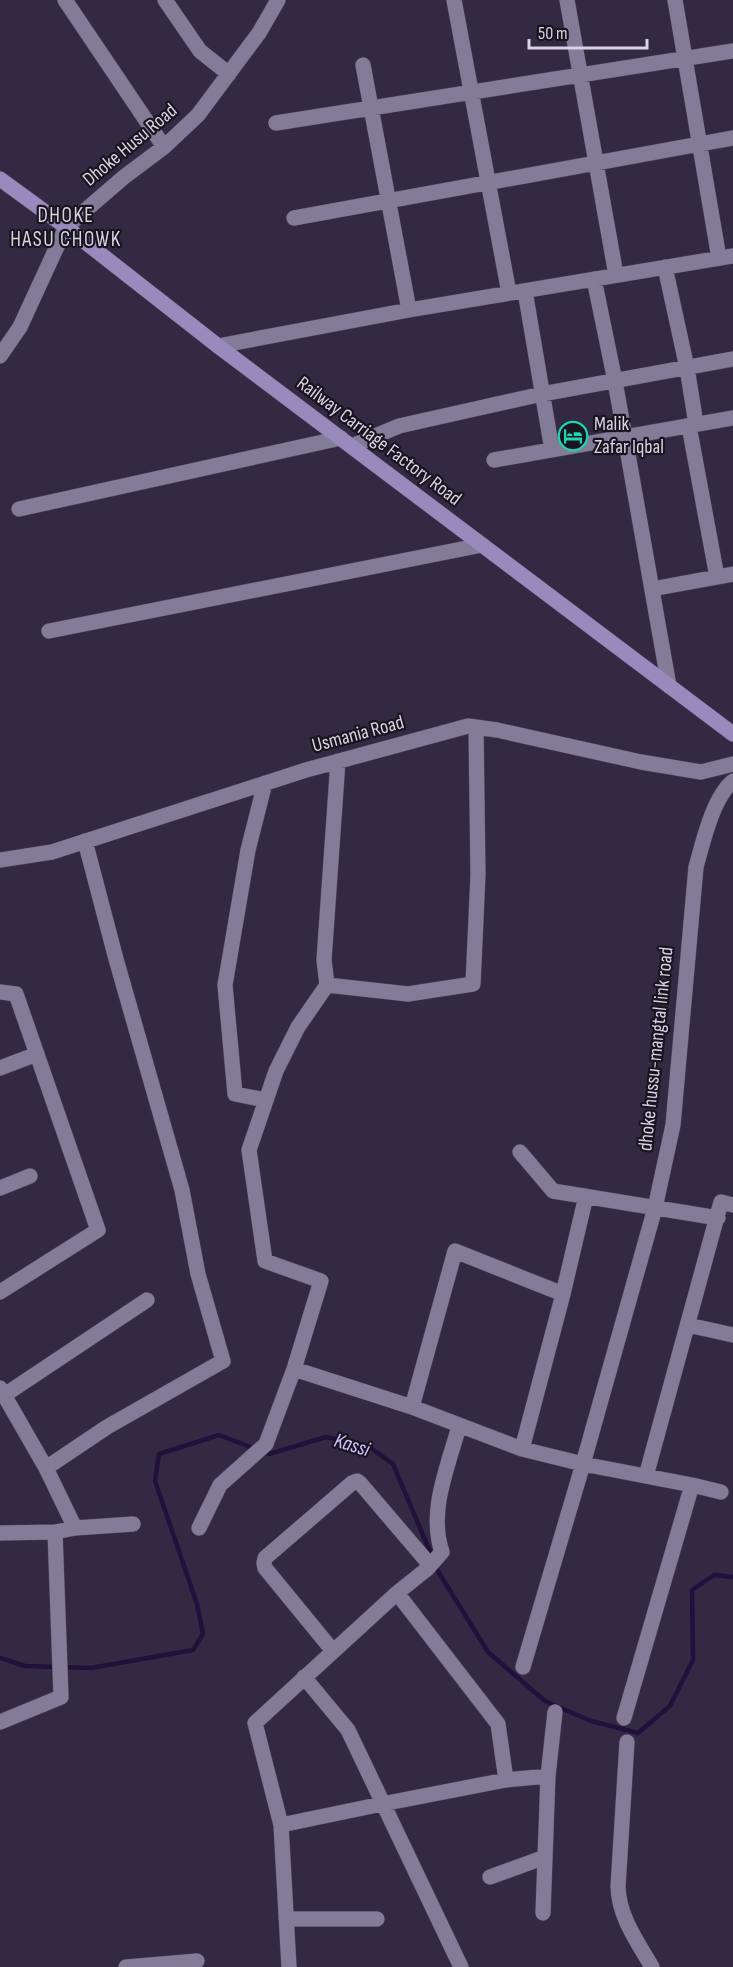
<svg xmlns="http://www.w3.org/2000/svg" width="733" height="1967" font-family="'Sofia Sans Condensed',sans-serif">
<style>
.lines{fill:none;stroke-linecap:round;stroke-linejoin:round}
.stream{stroke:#20103c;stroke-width:4.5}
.minor-casing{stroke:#4e485c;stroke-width:16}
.major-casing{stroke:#4e485c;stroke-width:16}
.minor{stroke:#837c99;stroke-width:15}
.major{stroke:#998abd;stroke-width:15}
.labels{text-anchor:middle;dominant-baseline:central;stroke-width:4.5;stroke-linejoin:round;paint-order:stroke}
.street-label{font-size:20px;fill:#d7d3e3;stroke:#181520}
.poi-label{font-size:20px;fill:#d7d3e3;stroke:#181520;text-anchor:start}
.neighbourhood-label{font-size:21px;letter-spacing:1.5px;fill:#d7d3e3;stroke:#181520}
.water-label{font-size:21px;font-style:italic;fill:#d0c0fe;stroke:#181520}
</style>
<rect width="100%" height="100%" fill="#312a42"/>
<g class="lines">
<path class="stream" d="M0,1658L25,1666L91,1668L193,1650L203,1634L197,1604L155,1481L159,1454L219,1435L269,1454L326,1437L368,1446L393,1464L439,1573L488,1652L545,1701L591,1721L638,1733L670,1706L693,1660L692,1590L714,1575L733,1577"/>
<g class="minor-casing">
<path id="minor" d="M65,0L164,147
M165,0L200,51L229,74
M454,0L509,293
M567,0L616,275
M675,0L719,258
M363,65L409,310
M276,123L733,51
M294,218L733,138
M665,267L687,368L696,424
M594,279L615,381L669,686
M525,291L552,450
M218,346L409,310L733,256
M0,356L20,327L66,227L124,177L164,147L198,115L259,33L278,0
M689,426L717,577
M352,446L399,426L542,394L733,359
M494,460L733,418
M19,509L341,438
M652,589L733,574
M49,631L482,545
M338,761L324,960L327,985L408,994L473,984L478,875L476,727
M265,783L248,850L225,985L235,1094L266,1100
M0,860L52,852L306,770L468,726L497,730L641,762L701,772L733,764
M0,992L16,994L98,1230L0,1292
M0,1068L37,1054
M520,1152L553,1191L718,1218
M0,1188L30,1176
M563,1294L586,1196
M688,1325L733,1335
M294,1369L412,1407
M0,1388L46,1468L75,1528
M3,1396L147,1300
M522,1449L563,1294L455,1251L412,1407L522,1449L583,1464L692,1485L624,1718
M46,1468L107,1427L223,1361L198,1274L182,1190L116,959L85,841
M646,1476L721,1202L733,1205
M692,1485L721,1492
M199,1528L220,1485L266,1444L294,1369L321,1281L265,1261L249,1150L276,1071L298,1027L327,985
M0,1533L55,1532L75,1528L133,1524
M333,1651L265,1568L264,1563L265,1558L352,1483L357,1481L360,1483L430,1565
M523,1667L583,1464L655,1208L673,1125L696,867C703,842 713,797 733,781
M304,1677L348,1730L461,1967
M0,1722L61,1697L55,1532
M627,1742L618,1887C619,1917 637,1941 652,1967
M506,1780L548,1776
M281,1825L382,1804L506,1780L498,1724L397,1593
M490,1877L545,1857
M543,1913L548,1776L555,1712
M286,1919H377
M126,1967L197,1961
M289,1967L281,1825L255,1723L397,1593L427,1569L442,1552C428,1511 448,1467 459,1426"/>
</g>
<g class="major-casing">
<path id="major" d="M0,179L66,227L218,346L733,734"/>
</g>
<use href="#minor" class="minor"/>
<use href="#major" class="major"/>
</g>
<defs>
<g id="hotel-ring" transform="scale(1.5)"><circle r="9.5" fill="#181520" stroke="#1ed5b0" stroke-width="1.5"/><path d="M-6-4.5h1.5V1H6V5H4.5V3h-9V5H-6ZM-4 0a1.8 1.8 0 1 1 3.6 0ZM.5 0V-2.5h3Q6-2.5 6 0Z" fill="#1ed5b0"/></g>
</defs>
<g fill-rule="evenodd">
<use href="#hotel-ring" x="573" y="436"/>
</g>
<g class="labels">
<g class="street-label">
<text transform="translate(130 145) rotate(-40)">Dhoke Husu Road</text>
<text transform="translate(379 441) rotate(37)">Railway Carriage Factory Road</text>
<text transform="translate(358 734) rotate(-15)">Usmania Road</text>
<text transform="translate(656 1049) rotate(-84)">dhoke hussu-mangtal link road</text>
</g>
<g class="poi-label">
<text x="594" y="424">Malik<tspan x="594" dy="23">Zafar Iqbal</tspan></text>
</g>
<g class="neighbourhood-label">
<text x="66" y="215">DHOKE<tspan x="66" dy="24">HASU CHOWK</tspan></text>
</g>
<g class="water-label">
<text transform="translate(352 1445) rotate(17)">Kassi</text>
</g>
</g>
<path d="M529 39v9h118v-9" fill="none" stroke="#d7d3e3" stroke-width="3"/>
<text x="538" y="39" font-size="18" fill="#d7d3e3" stroke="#181520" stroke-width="4.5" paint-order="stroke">50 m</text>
</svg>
